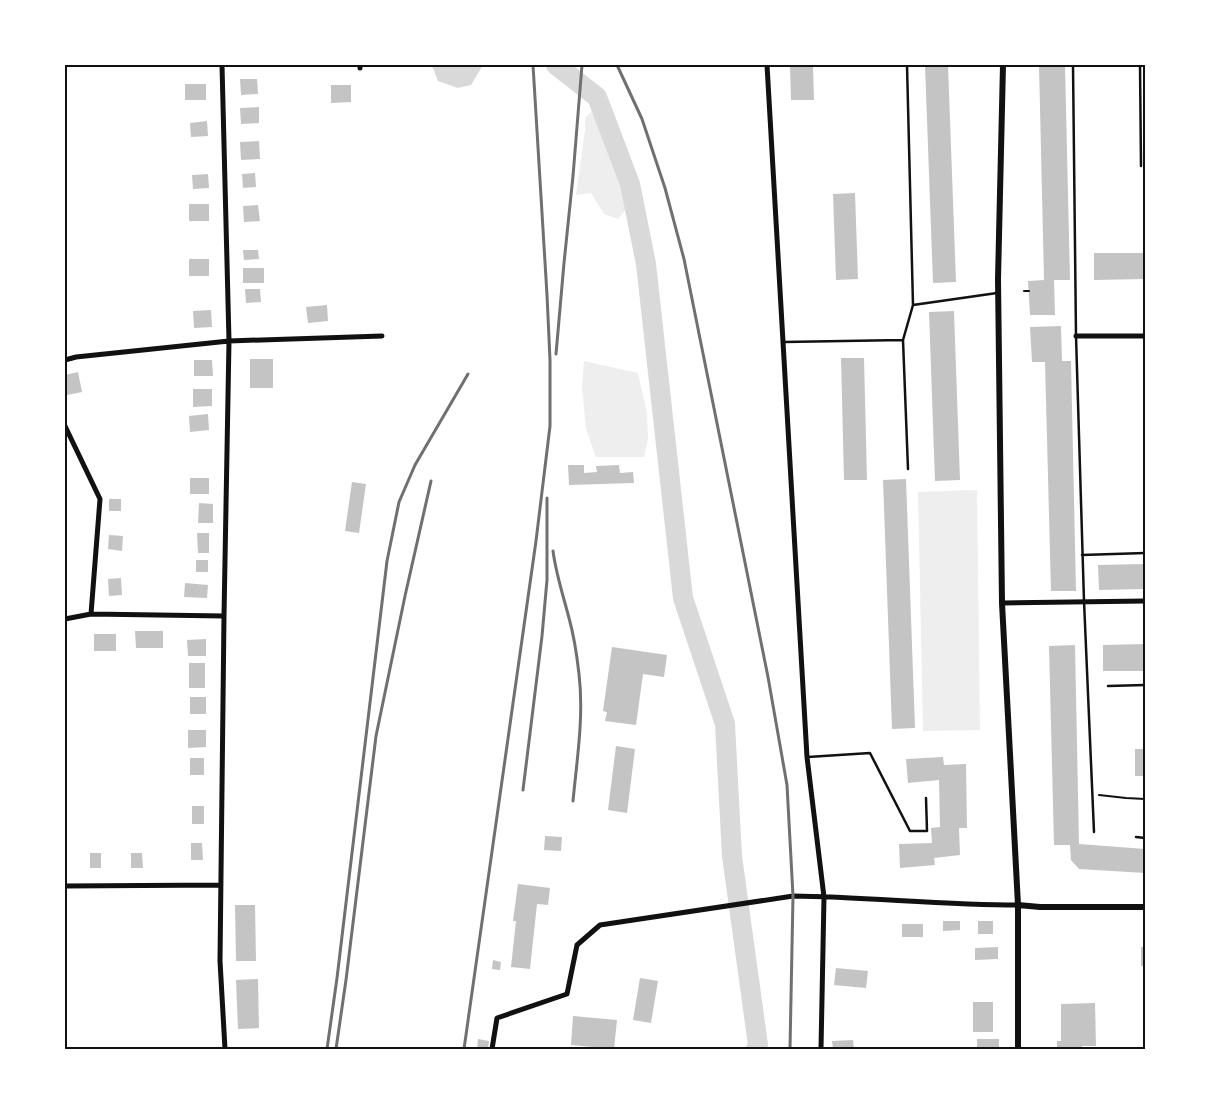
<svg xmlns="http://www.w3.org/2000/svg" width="1210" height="1114" font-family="Roboto,sans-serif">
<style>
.green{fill:#eee}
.water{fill:#d9d9d9}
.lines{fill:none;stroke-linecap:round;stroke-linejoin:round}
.river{stroke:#d9d9d9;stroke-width:20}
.building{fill:#c4c4c4}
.path{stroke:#111;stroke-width:2}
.service{stroke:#111;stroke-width:2.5}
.minor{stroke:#111;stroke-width:5}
.tertiary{stroke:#111;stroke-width:6}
.rail{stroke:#707070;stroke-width:3}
.neatline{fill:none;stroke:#111;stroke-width:2}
</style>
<rect width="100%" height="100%" fill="#fff"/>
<path class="green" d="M594,109L604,136L616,158L626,209L618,219L604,214L591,193L576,195L585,130V118Z
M584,361L638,373L647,413L648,439L644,457H596L586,429L582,387Z
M977,490L980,730L923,731L918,492Z"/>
<path class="water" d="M429,65H483L471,85L458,88L438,81L433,68Z"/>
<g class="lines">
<path class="river" d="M556,65L597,97L630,184L646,264L683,598L725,724L732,856L758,1045L756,1049"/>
</g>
<path class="building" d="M790,65H813L814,100H791Z
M925,65H948L956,282L933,283Z
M1039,65H1065L1070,280H1054L1055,315H1030L1028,281L1044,280Z
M240,79H257L258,94L241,95Z
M185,84H206V100H185Z
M331,85H351V102L331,103Z
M259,107V123L241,124L240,108Z
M207,121L208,136L191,137L190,123Z
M259,141L260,159L241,160L240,142Z
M255,173L256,187L243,188L242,174Z
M208,174L209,188L193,189L192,175Z
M855,193L858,279L836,280L833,194Z
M189,204H209V221H189Z
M258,205L260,221L244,222L243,206Z
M243,250H258L259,259L244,260Z
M1094,253H1145V279L1094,280Z
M189,259H209V276H189Z
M243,268H264V283H243Z
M245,289H260L261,302L246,303Z
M327,305L328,321L308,323L306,307Z
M211,310L212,327L194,328L193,311Z
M954,311L960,480L935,481L929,312Z
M1061,326L1062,361H1071L1076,591H1051L1045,362H1032L1030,327Z
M841,358H864L867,480H844Z
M250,359H273V388H250Z
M194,360H212L213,376H194Z
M78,372L82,392L67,395L65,383V375Z
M1143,383H1145V445H1143Z
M193,389H212V406L193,407Z
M208,414L209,430L190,432L189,416Z
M568,465H584V473L597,472L596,466L619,465L620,473L633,472L634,483L569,485Z
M190,478H209V494H190Z
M906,479L915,728L892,729L883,480Z
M352,482L366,484L359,533L345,531Z
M109,499H121V511H109Z
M199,503L213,504V523H198Z
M197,533H209V553H198Z
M109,535L123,536L122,551L108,549Z
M196,560H208V572H196Z
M1145,564V589L1099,590L1098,565Z
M121,578L122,595L109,596L108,579Z
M185,583L208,585L207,598L184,597Z
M135,631H163V648H136Z
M94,634H116V651H94Z
M206,639V656H188L187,640Z
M1145,644V671H1103V645Z
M1075,645L1079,844L1145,849V873L1079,869L1071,860L1070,845H1054L1049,646Z
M612,647L667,655L664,677L643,674L636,725L605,721L607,712L603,711Z
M189,663H205V688H189Z
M190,697H206V714H190Z
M188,730H206V747L188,748Z
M616,746L635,749L627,813L608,810Z
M1135,749H1145V776H1135Z
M943,757L944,765L966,764L967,828H959L960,855L934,858L935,865L900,868L899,844L932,843L931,828L940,827L939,780L908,783L906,759Z
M190,758H204V775H190Z
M192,806H204V824H192Z
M545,836L562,837L561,851L544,850Z
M191,843H202L203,860H191Z
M90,853H101V868H90Z
M131,853H142L143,868H131Z
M518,884L550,888L548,905L537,904L530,969L511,967L516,921H513Z
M235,905H255L256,961H236Z
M943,921H960V930L943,931Z
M978,921H993V934H978Z
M902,924H923V937H902Z
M998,947V959L975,960V948Z
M1141,947H1145V966H1141Z
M493,960L501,962L500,970L492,969Z
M836,968L868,971L866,988L834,985Z
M640,978L658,981L651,1023L633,1020Z
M258,979L259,1028L238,1029L236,980Z
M973,1002H993V1032H973Z
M1095,1003L1096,1046H1082V1049H1057V1041H1061V1004Z
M573,1016L617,1020L614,1049L571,1045Z
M478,1039L489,1041L488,1049H477Z
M977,1039H999V1049H977Z
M853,1040L854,1049H833L832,1041Z"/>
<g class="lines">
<path class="path" d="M1024,291H1029
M1099,795L1126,798L1145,799"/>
<path class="service" d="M907,65L913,305
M1073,65L1076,336L1084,601L1094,832
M1140,65L1141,166
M903,340L908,469
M784,342L903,340L913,305L997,293
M1082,555L1145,553
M1108,686L1145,685
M808,757L870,753L910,831H927L926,798
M1136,837L1145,838"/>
<path class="minor" d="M222,65L229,341L224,616L220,961L225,1049
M767,65L807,757L824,897L821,1049
M360,68V65
M1076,336H1145
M65,360L76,357L229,341L382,336
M65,426L100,499L91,614
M1002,603L1145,601
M65,619L91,614L224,616
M65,886L221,885
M492,1049L497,1018L567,994L577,945L600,925L793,896C868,897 943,905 1018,905"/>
<path class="tertiary" d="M1003,65L998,279L1002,603L1018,905V1049
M1018,905L1040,907H1145"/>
<path class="rail" d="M617,65L642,119L665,188L684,259L768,677L787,785L793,896L790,1049
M556,354L564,263L573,176L582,65
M553,551C556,574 563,595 569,618C574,636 577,656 579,674C584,716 577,759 573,801
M523,790L542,636L547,580V498
M327,1049L337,978L387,561L399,502L415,465L468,374
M336,1049L346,980L376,736L405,596L431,481
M464,1049L536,541L550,426V360L547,295L533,65"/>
</g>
<rect width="1210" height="1114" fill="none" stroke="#ffffff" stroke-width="132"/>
<rect x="66" y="66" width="1078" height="982" class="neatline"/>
</svg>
